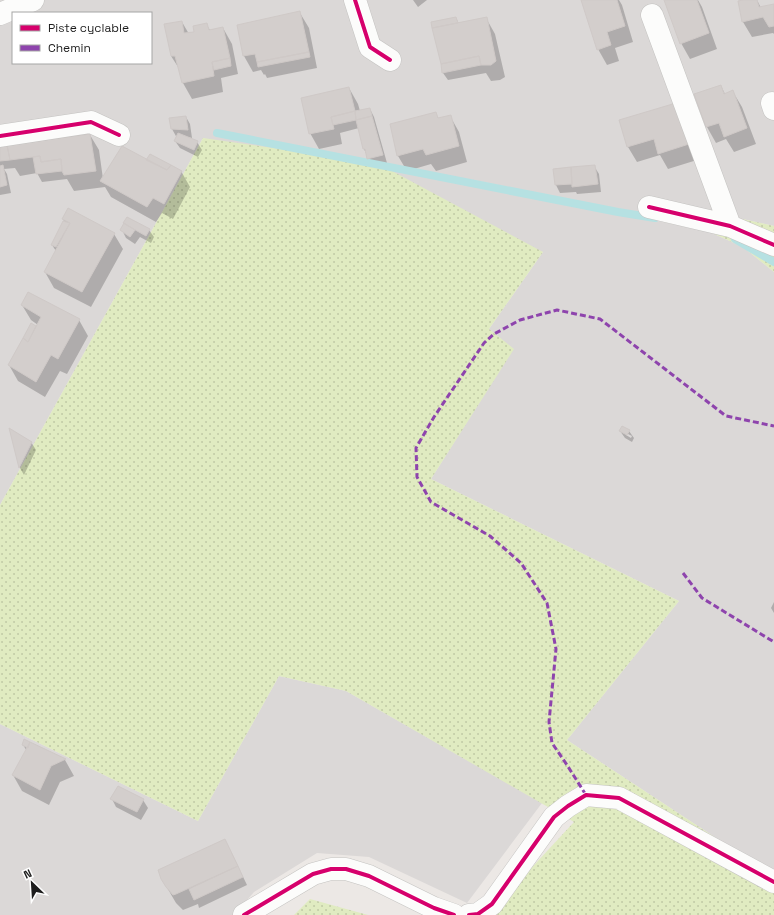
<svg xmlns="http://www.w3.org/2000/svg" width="774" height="915" font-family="'Space Grotesk',sans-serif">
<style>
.residential{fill:#dbd8d7;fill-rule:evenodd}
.grass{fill:url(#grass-dots)}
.shadow{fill:#0003;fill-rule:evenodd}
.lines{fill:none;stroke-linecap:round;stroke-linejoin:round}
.stream{stroke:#b6e1e2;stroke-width:8}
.building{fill:#d3cecc;stroke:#cfc9c7}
.minor-casing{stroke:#c4c3c1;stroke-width:23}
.minor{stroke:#fcfcfb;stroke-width:22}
.quiet{stroke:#8e44ad;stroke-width:3;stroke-dasharray:6 3;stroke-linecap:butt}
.cycleway-casing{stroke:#fff;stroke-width:6}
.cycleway{stroke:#d6006c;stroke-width:4}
</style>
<defs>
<pattern id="grass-dots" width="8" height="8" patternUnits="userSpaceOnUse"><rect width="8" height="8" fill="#e0ebc1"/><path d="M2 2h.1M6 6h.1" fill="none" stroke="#c0c9a5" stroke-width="1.8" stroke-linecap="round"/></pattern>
</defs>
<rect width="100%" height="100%" fill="#ece8e5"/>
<path class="residential" d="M0,0H774V226L644,197L640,213L463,178L712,233L743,247L774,272V876L567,740L679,601L431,479L513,349L489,329L543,252L203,138L0,505ZM13,13H151V63H13Z
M279,676L346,691L542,803L467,903L369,857L317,853L254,892L234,915H0V724L198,821Z"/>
<path class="grass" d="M203,138L377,163L543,252L489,329L514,349L431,479L679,601L567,740L774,876V915H488L574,822L346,691L279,676L198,821L0,724V505Z
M643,197L774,226V272L743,247L712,233L640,213Z
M310,899L368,915H294Z"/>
<path class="shadow" d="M413,0H427L418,7Z
M582,0H619L622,5L633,42L615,48L619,61L607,65L598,49Z
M668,0H698L702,7L717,49L690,59L681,43Z
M748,0H757L761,8L774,5V34L773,33L752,37L743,22Z
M300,13L309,28L317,68L267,78L265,74L264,75L261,70L253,72L244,56L238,26Z
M456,18L459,24L486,18L495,34L505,77L500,80L491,81L486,73L448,80L443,73Z
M182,22L189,34L195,33L206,24L210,30L223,28L232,44L238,74L221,78L223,92L192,99L183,83L180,70L171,56Z
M721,86L725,94L733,92L742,107L756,144L734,152L726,139L716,143L707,127L695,95Z
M349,88L358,104L360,111L370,109L374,117L387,163L372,166L364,149L359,128L340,133L342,144L319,149L310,133Z
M675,104L697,160L668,169L660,155L637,162L628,147Z
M435,113L439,119L450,116L459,132L467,162L436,171L431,164L407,171L398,156Z
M186,117L190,124L192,138L187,137L197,142L202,150L198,157L180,148L175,141L177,138L172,129Z
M90,135L99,150L103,179L147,161L181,171L190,187L173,219L162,213L156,222L111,197L105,187L74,191L67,179L42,182L37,173L20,176L15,168L4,169L7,174L11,193L0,195V147Z
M594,166L599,174L601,192L577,194L576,192L560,193L556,185L554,169Z
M128,218L149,230L154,237L151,243L140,237L135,244L126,238L122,230Z
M63,219L114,234L123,249L91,307L54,288L45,272L56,251L52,245L64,221Z
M22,305L79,320L88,336L67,374L60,371L45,397L18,381L9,365L31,325L37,328L38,325L31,320Z
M10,430L31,442L36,450L24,475L20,468Z
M620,431H629L634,438L632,442L625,438ZM626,433L632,436L631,438L626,435Z
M774,602V613L771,608Z
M30,743L65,760L74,776L60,782L49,805L22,791L13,775L27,751L23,745Z
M112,799L143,800L148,808L141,820L116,807Z
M224,840L233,856L247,885L199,908L198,904L183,910L176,903L162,879Z"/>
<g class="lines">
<path class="stream" d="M217,133L618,212L655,218
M735,239L774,262"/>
</g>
<path class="building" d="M581,0H617L625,26L607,32L611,45L597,50Z
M664,0H697L709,33L680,44Z
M743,0H757L759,7L774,4V26L769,27L763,17L742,22L738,1Z
M300,11L309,52L257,62L255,54L243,56L237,25Z
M456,17L458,23L432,28L431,22Z
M487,17L496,61L491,65H481L479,56L441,64L432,28Z
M182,21L184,33L194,32L193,26L207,23L209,30L223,27L230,58L212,62L214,76L182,83L175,56H171L164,24Z
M309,52L310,57L258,67L257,62Z
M479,56L481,65L442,73L441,64Z
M230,58L231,66L214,70L212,62Z
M721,85L724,94L733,90L747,128L724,137L719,123L706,127L694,94Z
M349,87L355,111L331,117L334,129L309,134L301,98Z
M676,103L689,144L658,154L654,139L627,147L619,120Z
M370,108L372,116L356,120L355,111Z
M355,111L356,120L333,125L331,117Z
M436,112L438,118L451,115L459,146L426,155L423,149L397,156L390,124Z
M186,116L188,130L171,129L169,118Z
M372,116L383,155L367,159L365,149H363L356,120Z
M178,133L198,141L194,150L174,141Z
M90,134L96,171L64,175L62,171L61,159L41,162L40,156L10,160L7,145Z
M7,145L10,160L0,161V146Z
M122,146L167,170L171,165L182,171L164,204L153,198L147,207L100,181Z
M150,154L171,165L167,170L146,160Z
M40,156L41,162L61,159L62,171L36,174L33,157Z
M3,165L7,185L0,187V166Z
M595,165L598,184L572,187L571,167Z
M571,167L572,184L555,185L553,169Z
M68,208L115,233L82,292L44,272L70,223L62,219Z
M127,217L150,229L146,236L123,223Z
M63,221L70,223L56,247L51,245Z
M124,223L135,230L130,237L120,230Z
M28,292L80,319L58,359L51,355L36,382L8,365L23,338L28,342L41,317L21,305Z
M31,323L36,326L28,342L23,338Z
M622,426L630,430L627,435L619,431Z
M9,428L32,442L19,468Z
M24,739L30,742L28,748L22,745Z
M30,742L66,759L51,766L40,790L12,775Z
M118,786L144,799L137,812L110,799Z
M225,839L238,866L176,894L173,895L166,887L161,879L158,870Z
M238,866L243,877L194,900L189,889Z"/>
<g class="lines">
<g class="minor-casing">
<path id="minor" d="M355,0L370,47L390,60
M0,14L33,0
M652,15L730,226
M772,103L774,109
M0,136L91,122L119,135
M649,207L730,226L774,245
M244,915L313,874L331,869H346L369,876L434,908L454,915
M469,915L478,914L492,904L554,817L568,806L586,795L619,798L774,882"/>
</g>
<use href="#minor" class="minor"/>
<path class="quiet" d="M683,573L702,598L774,642
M586,795L567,765L552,743L549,722L556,649L547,603L521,563L490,536L431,502L417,477L416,448L434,417L484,343L494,334L520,320L557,310L600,319L726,416L774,426"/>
<g class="cycleway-casing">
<path id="cycleway" d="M355,0L370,47L390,60
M0,136L91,122L119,135
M649,207L730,226L774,245
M244,915L313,874L331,869H346L369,876L434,908L454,915
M469,915L478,914L492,904L554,817L568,806L586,795L619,798L774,882"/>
</g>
<use href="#cycleway" class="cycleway"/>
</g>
<rect x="12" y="12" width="140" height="52" fill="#ffffff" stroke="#a5a5a5"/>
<rect x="20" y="25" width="20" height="6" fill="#d6006c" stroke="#a5a5a5"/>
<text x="48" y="32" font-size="12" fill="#1d1d1d">Piste cyclable</text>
<rect x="20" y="45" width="20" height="6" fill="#8e44ad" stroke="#a5a5a5"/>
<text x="48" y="52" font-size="12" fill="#1d1d1d">Chemin</text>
<g transform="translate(32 883) rotate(335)" stroke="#ffffff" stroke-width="3" paint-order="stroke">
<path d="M0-3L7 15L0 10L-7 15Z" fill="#1d1d1d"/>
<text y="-6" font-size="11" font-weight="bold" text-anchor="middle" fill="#1d1d1d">N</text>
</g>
</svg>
